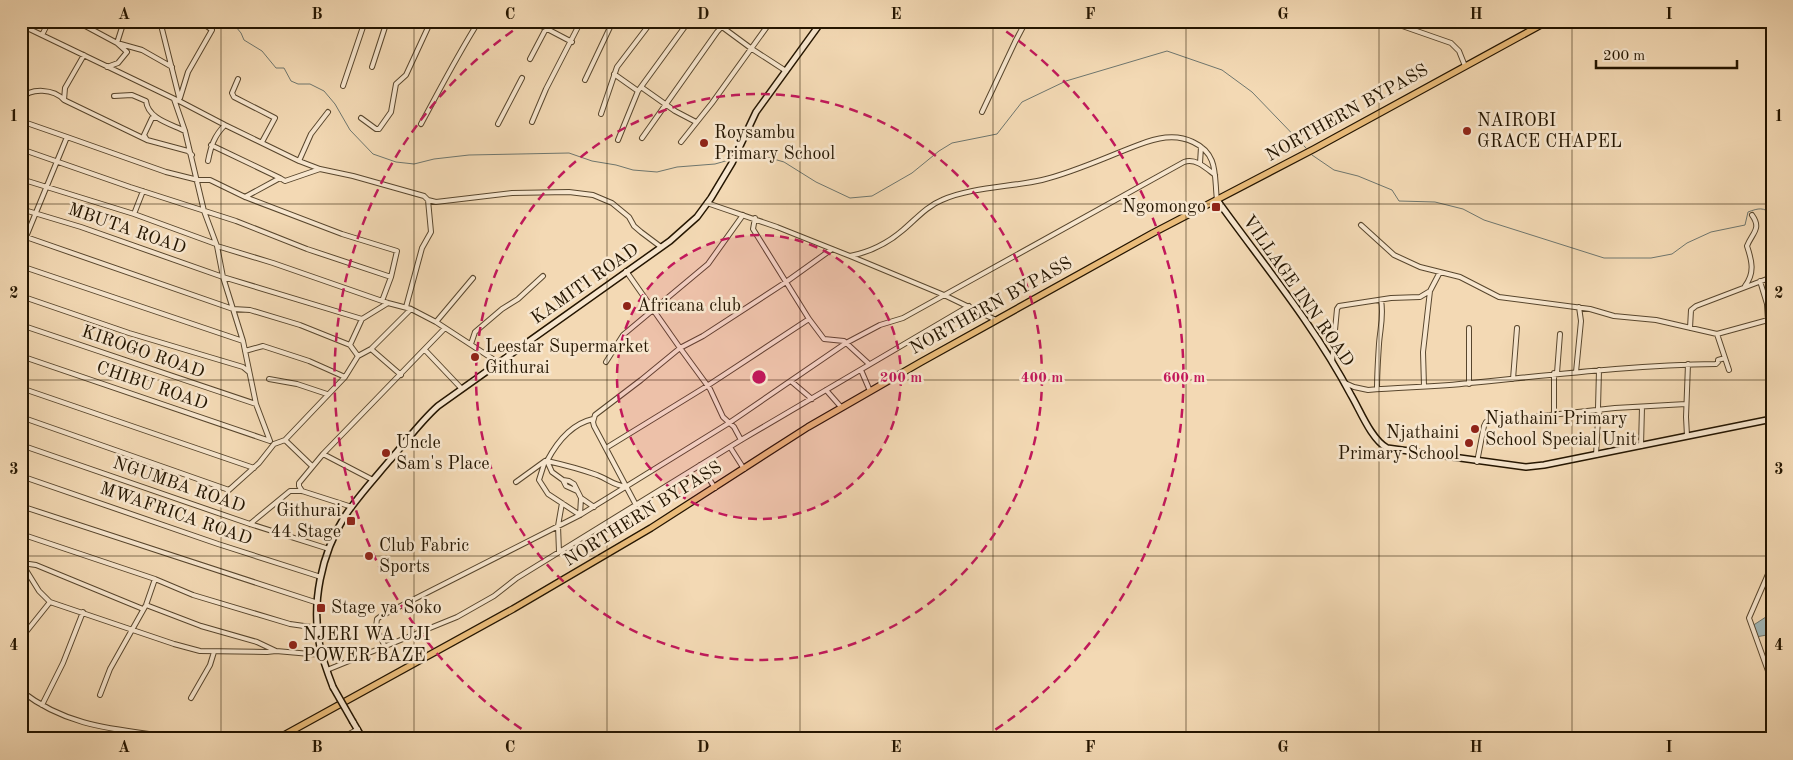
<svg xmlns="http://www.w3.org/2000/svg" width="1793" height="760" font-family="'Old Standard TT',serif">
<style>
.water{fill:#a0b7b8;stroke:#6e766e}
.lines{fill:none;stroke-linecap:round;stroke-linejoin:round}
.stream{stroke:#6e766e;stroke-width:1}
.street-casing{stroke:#58462d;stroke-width:6}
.secondary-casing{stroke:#241500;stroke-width:8}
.primary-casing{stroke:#241500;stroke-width:8}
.street{stroke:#f7e6ce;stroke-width:4}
.secondary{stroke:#f7e6ce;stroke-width:5}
.primary{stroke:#eabc7a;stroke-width:5.5}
.secondary-bridge-casing{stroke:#241500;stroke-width:8;stroke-linecap:butt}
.secondary-bridge{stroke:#f7e6ce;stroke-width:5}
.grid{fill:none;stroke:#241500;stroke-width:1;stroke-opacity:0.55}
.ring{fill:none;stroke:#c2185b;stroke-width:2.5;stroke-dasharray:9 6}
.poi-dot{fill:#8f2418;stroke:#f7e6ce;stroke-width:2}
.labels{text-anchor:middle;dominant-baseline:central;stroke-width:5;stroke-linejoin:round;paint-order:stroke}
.street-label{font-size:18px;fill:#241500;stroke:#f7e6ce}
.poi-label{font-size:18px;fill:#241500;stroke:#f7e6ce;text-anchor:start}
.centre{fill:#c2185b;stroke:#f7e6ce;stroke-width:2.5}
.ring-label{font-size:15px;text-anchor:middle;font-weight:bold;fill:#c2185b;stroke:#f7e6ce;stroke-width:5;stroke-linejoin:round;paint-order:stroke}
.neatline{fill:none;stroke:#241500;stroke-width:2}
.grid-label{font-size:16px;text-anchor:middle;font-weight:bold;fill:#241500}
</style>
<rect width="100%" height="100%" fill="#f3d9b4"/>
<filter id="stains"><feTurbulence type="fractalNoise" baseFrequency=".004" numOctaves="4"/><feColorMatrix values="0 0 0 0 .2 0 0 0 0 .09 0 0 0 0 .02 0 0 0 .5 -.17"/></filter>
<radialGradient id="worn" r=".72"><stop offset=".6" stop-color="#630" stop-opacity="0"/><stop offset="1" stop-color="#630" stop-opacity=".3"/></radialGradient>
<path class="water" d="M1772,613V634L1756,637L1752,626Z"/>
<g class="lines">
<path class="stream" d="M231,21L241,33L244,40L262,51L276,68H284L291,81L298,84H310L324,91L335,104L350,130L373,154L396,162L414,164L434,159L469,155L569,153L592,161L616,165L633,170L657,172L677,167L715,164L729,160
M1312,155L1334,170L1358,176L1392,190L1399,201L1435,202L1463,209L1484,220L1604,258H1651L1672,254L1687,243L1711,232L1745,225L1748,212C1759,208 1763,207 1772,214
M739,158L763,156L784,162L816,182L850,198L872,196L912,173L939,151L952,143L997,134L1022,102L1066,81L1167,51L1222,70L1252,92L1306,148"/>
<g class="street-casing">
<path id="street" d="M76,21L117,43L142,50L172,67
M160,21L179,97
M532,21L572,42
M714,21L752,49L786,71
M1388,21L1451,43L1459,51L1465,66
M264,23L265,21
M21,25L181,102L225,125L299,161L320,169L353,176L424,196L428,200L436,202L512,193L569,192L593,195L612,203L629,217L634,226L641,232L661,247
M42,35L49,21
M84,55L65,88L64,100L147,140L188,151L192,155
M530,59L550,21
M107,67L118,63L127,52L117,43L124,21
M372,67L387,21
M614,74L638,91
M238,79L232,93L234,97L275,118L262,142
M585,80L613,21
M343,86L365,21
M641,87L675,111L696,122
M114,96L132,95L146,101C148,119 171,124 185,131
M180,98L188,72L212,30L200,21
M21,99C31,87 54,89 64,100
M174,99L185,131L204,211L217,246L223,277L243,341L256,404L270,441
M982,112L1015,42L1026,21
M601,114L617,67L652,21
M361,118L376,129H379L391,112L396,84L406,75L431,21
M21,121L67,137L21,249
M532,122L546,89L581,21
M421,124C440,89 458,54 479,21
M498,124L522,78
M67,137L166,172L198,180H210L245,197L342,234L397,251L391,277L382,301
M642,138L717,32L727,21
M147,140L144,135L152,118H157
M618,140L638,91L689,21
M681,142L712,103L771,21
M211,145L280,178
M21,149L130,187L236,221L307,249L391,277
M208,161C211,146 214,136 225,125
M299,161L311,134L328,112
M1200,163L1201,147
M21,179L134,214L216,244
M245,197L280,178L285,181L320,169
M707,203L777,227L850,256C870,252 888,243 903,230C916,219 927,206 942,200C971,187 1011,187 1042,180C1075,172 1106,157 1138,145C1156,138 1175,133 1193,142C1219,154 1214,176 1217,200
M21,209L81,227L223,277L362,319L388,303
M134,214L143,191
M755,218L753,229L809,319L824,339L844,341L869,364
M1361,225L1394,255L1420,267L1460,277L1499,297L1590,309L1614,316L1656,320L1717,334L1768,320
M26,237L233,309L250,310L300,325L350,345L358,356
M217,246L273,263L388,303L411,309L436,322L499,363
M850,256L944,295L996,320
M21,266L243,341
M626,271L680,348L710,389L723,417L734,427L741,440
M1760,281L1767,304L1768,320L1772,334
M1745,286C1755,273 1752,261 1747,246C1752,233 1762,229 1752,215
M21,296L129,333L243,367L249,372
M406,307L422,248L431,232L428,200
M436,322L473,278
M21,325L256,404
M1690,328L1691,310L1696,306L1772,277
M1717,334L1729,370
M471,344L475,332L502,309L518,299L543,276
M350,345L362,319
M371,349L401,375
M425,350L461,388
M245,351L263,346L309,361L345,377
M21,356L270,441
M606,362L623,335L708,264L743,215
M1332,362L1337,309L1339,306L1391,298L1420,297L1430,291L1440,272
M861,370L870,391
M1576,372L1581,321L1579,307
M1557,373L1560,334
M269,379L297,384L327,394
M1513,379L1517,328
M792,382L812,399
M1345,383L1354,387L1368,390C1402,387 1437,387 1470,383C1552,375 1634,365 1716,364L1718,362V360L1725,358
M1469,384V328
M1424,386L1423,352L1430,291
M21,388L254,468
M1377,389C1377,374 1378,359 1379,344C1380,329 1384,316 1381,300
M826,390L841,407
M1554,415V373
M21,417L229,490L259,463L274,444L285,440L312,466
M1687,436L1686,417L1688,364
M285,440L345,377L358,356L371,349L411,309
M21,445L250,524L329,549
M1641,446L1642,407
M730,447L744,469
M606,448L707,386L809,319
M323,454L373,480
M1596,455L1598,419L1600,410L1598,408L1599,370
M547,461C565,465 580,469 597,475C610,480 612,485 627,487
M547,461L552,472L563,480L569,481L574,484L581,498L594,507
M1477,462L1484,426L1486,422L1615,408L1686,404
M700,465L715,488
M21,476L218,544L321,577
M563,480L566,486L577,491
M516,482L545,461
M302,491L299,486V483L323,454L445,328
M636,505L594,426L593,422L595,415L641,380L680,348L703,336L786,282L832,249
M21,506L318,603
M580,515L548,494L539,480L545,461H547C557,442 571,424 593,419
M580,515L581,498
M250,524L290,491H302L352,507
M21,534L155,579L193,595L290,624L318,628
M559,552L558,526L562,503
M21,562L39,591L50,602L174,644L200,651L267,652L276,651L322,655
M22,563L36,565L143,609
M1772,565L1749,618L1772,682
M146,605L201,626L257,642L276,651
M21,642L26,632L50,602
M385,647L376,627L377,619L381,616L580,515L729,423L846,343L880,325L903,318L1184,162C1196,158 1206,168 1215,175
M327,670L457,617L494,596L517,578L741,440L969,306
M21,691C73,731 124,729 185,739
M100,695L110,669L146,605L155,579
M191,698L210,665L214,652
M42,705L63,663L83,612
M340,739L358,729"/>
</g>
<g class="secondary-casing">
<path id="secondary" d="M1217,200C1263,264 1314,325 1351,395C1360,410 1371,439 1387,448L1526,467L1544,465L1772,419
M333,687C328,674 323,661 320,647C311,604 321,554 345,516C358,496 375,478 390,460C406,442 420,422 438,406L670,241L697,217L711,198L732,163L756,112L822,21
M353,722L363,739"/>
</g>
<g class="primary-casing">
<path id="primary" d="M277,739L513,609L651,528L808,427L921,362L1153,233L1314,149L1548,21"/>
</g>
<use href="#street" class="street"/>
<use href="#secondary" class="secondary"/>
<use href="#primary" class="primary"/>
<g class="secondary-bridge-casing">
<path id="secondary-bridge" d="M333,687L353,722"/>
</g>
<use href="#secondary-bridge" class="secondary-bridge"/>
</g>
<path class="grid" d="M221,21V739M414,21V739M607,21V739M800,21V739M993,21V739M1186,21V739M1379,21V739M1572,21V739M21,204H1772M21,380H1772M21,556H1772"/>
<circle cx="759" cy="377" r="142" fill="#c2185b" fill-opacity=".12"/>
<g class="ring">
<circle cx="759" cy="377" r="142"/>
<circle cx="759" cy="377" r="283"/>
<path d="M534 737A425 425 0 0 1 524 23M994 23A425 425 0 0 1 984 737"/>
</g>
<g class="poi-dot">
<circle cx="1467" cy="131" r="5"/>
<circle cx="704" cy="143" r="5"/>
<rect x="1211" y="202" width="10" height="10" rx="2.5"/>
<circle cx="627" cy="306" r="5"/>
<circle cx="475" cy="357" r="5"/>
<circle cx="1475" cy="429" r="5"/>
<circle cx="1469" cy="443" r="5"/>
<circle cx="386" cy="453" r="5"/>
<rect x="346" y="516" width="10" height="10" rx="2.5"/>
<circle cx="369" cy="556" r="5"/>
<rect x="316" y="603" width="10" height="10" rx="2.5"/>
<circle cx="293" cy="645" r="5"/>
</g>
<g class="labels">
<g class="street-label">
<text transform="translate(1347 113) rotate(-29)">NORTHERN BYPASS</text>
<text transform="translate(127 229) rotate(19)">MBUTA ROAD</text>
<text transform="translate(585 284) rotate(-35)">KAMITI ROAD</text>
<text transform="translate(1298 291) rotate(55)">VILLAGE INN ROAD</text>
<text transform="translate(991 306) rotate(-29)">NORTHERN BYPASS</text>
<text transform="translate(143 352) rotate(19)">KIROGO ROAD</text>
<text transform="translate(152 386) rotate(19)">CHIBU ROAD</text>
<text transform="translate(179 485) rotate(19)">NGUMBA ROAD</text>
<text transform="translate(176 514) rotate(19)">MWAFRICA ROAD</text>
<text transform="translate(643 514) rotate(-32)">NORTHERN BYPASS</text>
</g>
<g class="poi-label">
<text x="1477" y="121">NAIROBI<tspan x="1477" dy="21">GRACE CHAPEL</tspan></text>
<text x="714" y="133">Roysambu<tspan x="714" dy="21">Primary School</tspan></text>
<text x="1206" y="207" text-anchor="end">Ngomongo</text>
<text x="637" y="306">Africana club</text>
<text x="485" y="347">Leestar Supermarket<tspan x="485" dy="21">Githurai</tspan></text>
<text x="1485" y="419">Njathaini Primary<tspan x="1485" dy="21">School Special Unit</tspan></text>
<text x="1459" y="433" text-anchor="end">Njathaini<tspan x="1459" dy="21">Primary School</tspan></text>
<text x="396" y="443">Uncle<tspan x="396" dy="21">Sam's Place</tspan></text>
<text x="341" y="511" text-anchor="end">Githurai<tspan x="341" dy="21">44 Stage</tspan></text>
<text x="379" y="546">Club Fabric<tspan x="379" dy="21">Sports</tspan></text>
<text x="331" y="608">Stage ya Soko</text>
<text x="303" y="635">NJERI WA UJI<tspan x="303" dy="21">POWER BAZE</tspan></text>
</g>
</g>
<circle cx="759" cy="377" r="8" class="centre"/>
<g class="ring-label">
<text x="901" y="382">200 m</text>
<text x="1042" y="382">400 m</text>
<text x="1184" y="382">600 m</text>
</g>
<rect width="1793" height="760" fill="none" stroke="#f3d9b4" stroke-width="55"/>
<path d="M1596 60v8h141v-8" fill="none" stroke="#241500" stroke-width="2.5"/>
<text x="1603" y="60" font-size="15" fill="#241500" stroke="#f7e6ce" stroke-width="4" paint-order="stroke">200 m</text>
<rect x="28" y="28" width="1738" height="704" class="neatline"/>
<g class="grid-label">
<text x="124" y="19">A</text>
<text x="317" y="19">B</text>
<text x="510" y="19">C</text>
<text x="703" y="19">D</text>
<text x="896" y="19">E</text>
<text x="1090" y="19">F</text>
<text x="1283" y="19">G</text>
<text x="1476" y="19">H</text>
<text x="1669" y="19">I</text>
<text x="14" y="121">1</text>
<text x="1779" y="121">1</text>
<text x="14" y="298">2</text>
<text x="1779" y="298">2</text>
<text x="14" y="474">3</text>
<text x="1779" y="474">3</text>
<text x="14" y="650">4</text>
<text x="1779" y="650">4</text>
<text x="124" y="752">A</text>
<text x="317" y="752">B</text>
<text x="510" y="752">C</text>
<text x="703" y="752">D</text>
<text x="896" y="752">E</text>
<text x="1090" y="752">F</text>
<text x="1283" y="752">G</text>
<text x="1476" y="752">H</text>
<text x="1669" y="752">I</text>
</g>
<rect width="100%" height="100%" filter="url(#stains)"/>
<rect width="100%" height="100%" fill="url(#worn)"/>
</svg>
